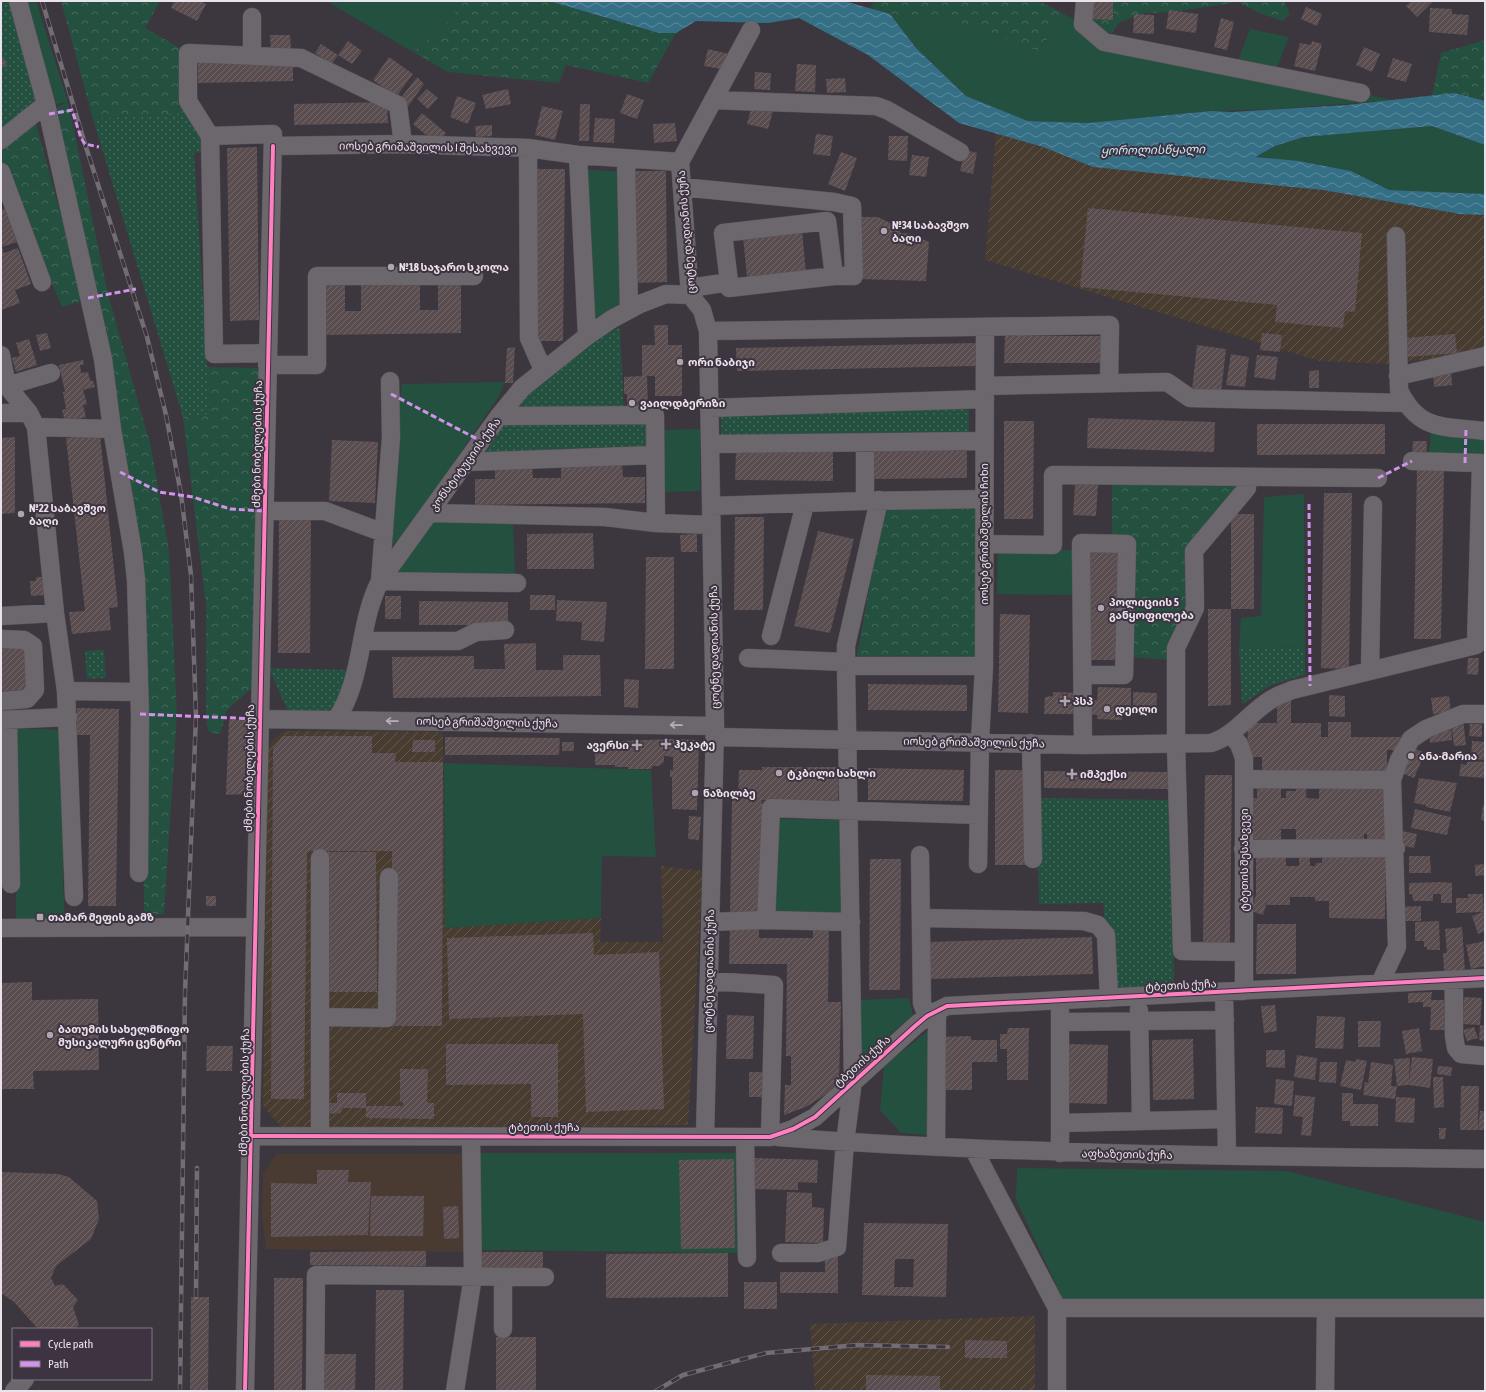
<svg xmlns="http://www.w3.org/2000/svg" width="1486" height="1392" font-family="'Asap Condensed','Noto Sans Georgian',sans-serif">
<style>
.industrial{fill:url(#industrial-furrows)}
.medical{fill:#4a3b32}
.grass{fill:#245040}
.forest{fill:url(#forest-crowns)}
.park{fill:url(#park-dots)}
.water{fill:url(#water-waves)}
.building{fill:url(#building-hatch);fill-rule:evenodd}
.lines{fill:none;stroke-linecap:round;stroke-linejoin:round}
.minor-casing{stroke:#575259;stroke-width:19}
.minor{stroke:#6c676d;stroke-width:18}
.rail-casing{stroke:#726d73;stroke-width:4.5}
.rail{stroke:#3e3341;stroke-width:3;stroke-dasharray:9;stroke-linecap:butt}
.quiet{stroke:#d193ec;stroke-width:3;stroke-dasharray:6 3;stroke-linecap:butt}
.cycleway-casing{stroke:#3e3341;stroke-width:6}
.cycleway{stroke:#ff80c0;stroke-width:4}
.oneway{stroke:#b8b1b9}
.poi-dot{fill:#ada6af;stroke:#3e3341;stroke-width:1.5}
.labels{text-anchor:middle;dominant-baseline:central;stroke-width:4;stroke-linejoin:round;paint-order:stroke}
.street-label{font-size:11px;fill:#eae3ec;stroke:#3e3341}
.poi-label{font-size:11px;font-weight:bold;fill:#eae3ec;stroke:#3e3341;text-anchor:start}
.water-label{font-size:12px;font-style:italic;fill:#c7ebfa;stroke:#3e3341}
</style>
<defs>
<pattern id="industrial-furrows" width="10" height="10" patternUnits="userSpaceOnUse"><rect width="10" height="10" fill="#483c30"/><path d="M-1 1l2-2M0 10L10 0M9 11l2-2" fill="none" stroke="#63584e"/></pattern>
<pattern id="forest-crowns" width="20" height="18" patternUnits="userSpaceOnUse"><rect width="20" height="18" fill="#245040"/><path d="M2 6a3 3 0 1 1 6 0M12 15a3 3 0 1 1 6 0" fill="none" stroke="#44695c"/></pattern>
<pattern id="park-dots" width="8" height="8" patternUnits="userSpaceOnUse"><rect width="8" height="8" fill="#245040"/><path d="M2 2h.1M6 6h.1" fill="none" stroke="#44695c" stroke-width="1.8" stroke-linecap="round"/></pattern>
<pattern id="water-waves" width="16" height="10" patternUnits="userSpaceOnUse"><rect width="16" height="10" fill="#356f86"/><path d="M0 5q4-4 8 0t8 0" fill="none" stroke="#5c8a9d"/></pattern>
<pattern id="building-hatch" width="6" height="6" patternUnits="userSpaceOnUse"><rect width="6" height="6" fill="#5a4d4f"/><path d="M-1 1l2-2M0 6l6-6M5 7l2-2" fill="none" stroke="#726668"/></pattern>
</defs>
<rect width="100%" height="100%" fill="#3c363e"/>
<path class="industrial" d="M996,133L1043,147L1323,190L1460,214L1485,215V351L1455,358L1406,361L1390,360L1389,364L1320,361L985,260Z
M285,731L443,732L445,928L601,918L600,942H663L661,866L703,871L688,1125L439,1130L281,1127L263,1106L268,752L272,740Z
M1035,1316V1391H815L810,1324Z"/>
<path class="medical" d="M277,1154H465L464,1252L266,1249L262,1215L263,1173Z"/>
<path class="grass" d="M25,1H36L68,102L56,104Z
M293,1H463L443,29L428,39L413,52L328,2Z
M890,14L958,22L1039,51L1064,14L1083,24L1104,42L1235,68L1250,29L1289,37L1274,75L1393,100L1280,109L1211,111L1088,123L1028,121L966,96L916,48Z
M1432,126L1485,145V194L1388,190L1351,171L1299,161L1254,157L1275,146L1304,137Z
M581,169L622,172L624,301L588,324Z
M505,382L499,396L404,535L385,551L384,541L402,384Z
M700,429V491L665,492L664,430Z
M1431,431L1485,437V458L1429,456Z
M1304,494L1305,647L1239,649L1241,618L1261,616L1264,497Z
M428,521L513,522L515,577L393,575Z
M998,549L1076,550L1075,595L997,594Z
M11,728L65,730L63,882L65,920L16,922V882Z
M444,763L651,770L656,857L602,856L601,918L445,928Z
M778,819L846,820L844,914L775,912Z
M909,998L913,1015L857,1063V1000Z
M928,1031V1135L901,1133L880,1110L884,1066Z
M479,1153H743L742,1253L480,1250Z
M1017,1168L1287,1171L1485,1222V1313L1064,1315L1062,1297L1016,1200Z"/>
<path class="forest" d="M61,1H160L145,28L182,49L187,113L93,119Z
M463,1H549L659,33H676L648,83L566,65L559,83L448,72L413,52L428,39L443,29Z
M874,1H1039L1064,14L1039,51L958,22L890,14L870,9Z
M1085,1H1284L1290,14L1283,21L1259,13L1238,2L1174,12L1146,13L1120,22L1104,42L1083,24Z
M1485,40V101L1454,94L1432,96L1441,53Z
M68,102L108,294L151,447L169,551L177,714L164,914L144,915L140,581L51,110Z
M35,120L84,300L62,307L1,162V145Z
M206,367L260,368L257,683L227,710L220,734L209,732L206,716V605L183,417L210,414Z
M1112,481L1237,482V492L1191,548L1192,598L1170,660L1129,657L1112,541Z
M884,507H978V657L857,656Z"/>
<path class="park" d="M1,1H10L41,105L1,134Z
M187,113L201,130L202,152L194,153L210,414L183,417L93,119Z
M620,327L624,417L650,418L649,449L477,456L532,386L588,344Z
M969,401V440L721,442V410Z
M1305,647V675L1271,685L1242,704L1239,649Z
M104,650L106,678L87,679L85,651Z
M269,668L347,670L341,694L329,712L289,714Z
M1037,798L1171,800L1174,984L1112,990L1103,903L1039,904Z"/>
<path class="water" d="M549,1H844L890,14L916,48L966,96L1028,121L1088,123L1211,111L1232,112L1347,105L1454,93L1485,101V145L1432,126L1304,137L1275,146L1255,157L1299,161L1351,171L1389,190L1485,194V215L1460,214L1323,190L1093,167L1043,147L959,123L868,55L799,18L768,23L696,21L676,33H659Z"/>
<path class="building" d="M174,1H200L206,4L197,21L171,8Z
M1091,1H1113V20L1090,19Z
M1411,1H1433L1417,17L1406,6Z
M1306,7L1322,14L1317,26L1301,19Z
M1430,8L1452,9V14L1469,15L1467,35L1429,32Z
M1169,10L1198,14L1196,33L1166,29Z
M1134,14L1154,15V34L1133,33Z
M1221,18L1234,22L1227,50L1214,47Z
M270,35H290L291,48L271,49Z
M348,41L362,51L352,64L338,55L332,64L315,53L321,44L338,55Z
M1312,41L1322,44L1315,71L1294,66L1300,43L1311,45Z
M1364,47L1380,54L1372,72L1356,65Z
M708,49L729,54L726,70L704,66Z
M389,57L413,74L396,97L373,80Z
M4,58L7,66L1,68V59Z
M1393,58L1412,64L1406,82L1387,77Z
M293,59V81L198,83V62Z
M797,64L816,65L815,92L795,91Z
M755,72L771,73L770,90L754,89Z
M417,77L424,84L407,108L400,99Z
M845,78L846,92L827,93L826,79Z
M427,89L438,98L428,109L417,99Z
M508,89L511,104L486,109L482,95Z
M627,94L644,100L637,119L620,113Z
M457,96L476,103L468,124L450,117Z
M387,102L388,123L294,125V104Z
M580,104H590L589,141H579Z
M542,106L563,111L555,140L535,135Z
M752,106L773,111L768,129L747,124Z
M422,113L446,133L437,144L413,124Z
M595,118L615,119L614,143L593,142Z
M675,123L677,141L654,143L653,124Z
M492,125V136L476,137L475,126Z
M816,134L833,136L830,156L813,154Z
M889,136H908L907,161L888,160Z
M257,147L259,320L230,321L227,148Z
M965,150L977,153L973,174L960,171Z
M841,152L857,158L845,191L828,184Z
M912,155L929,157L926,177L909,175Z
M536,169H565L563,341H535Z
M634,171H666L667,282L633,283Z
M5,208L17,242L2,247L4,253L18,248L31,284L15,290L20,303L1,310V210Z
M1088,208L1362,233L1355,312L1345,311L1343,328L1275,322L1277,305L1080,287Z
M861,217H878L900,228V233L912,234L929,242L926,281L858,279Z
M802,231L806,273L747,277L743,237Z
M361,283H420V310H438V283H461V333L324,335L323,284H345V311H361Z
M654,325H668V345H682V396H655V376H647L648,408H627V394H624V377L642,376V345H655Z
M47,333L51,348L40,351L36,335Z
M1262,333L1282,335L1280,352L1260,350Z
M1455,334L1457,353L1407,357L1405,338Z
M1005,336H1104V363H1004Z
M29,339L37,365L16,372L12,358L20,356L16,343Z
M977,343V366L737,371L736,348Z
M1197,345L1226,349L1221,393L1192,390Z
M515,347L513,383H505L507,348Z
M1231,354L1249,357L1245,387L1226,385Z
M1257,355L1278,357L1275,380L1254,377Z
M83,360L84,365H80L81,373L88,372L90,380L93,381L95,387L83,390L87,404L83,405L86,417L65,422L62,410L66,409L63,392H65L59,365Z
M1451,368L1452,385L1434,387L1433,370Z
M1319,370V388H1309V371Z
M1088,418L1215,422L1214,452L1087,448Z
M1004,421H1034L1033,519H1004Z
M1257,424H1385V454L1257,455Z
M100,435L118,607L109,608L111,630L72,634L69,612L85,611L66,438Z
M15,437V513L1,514V438Z
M332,440L378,442L375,503L329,501Z
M1413,441H1427L1426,459L1412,458Z
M736,451L833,452V481L735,480Z
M874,451H967V478L874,479Z
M495,465H532L533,478H561V465H622L623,477H645V503L475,505V479H495Z
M1417,468H1444L1441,639H1414Z
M1075,483L1098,484L1096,516L1073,515Z
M1324,493H1352L1349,669L1321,668Z
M1231,514H1254V609H1231V705L1208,706V609H1231Z
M279,516L311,517L310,653H278Z
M735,517H764L763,610H734Z
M818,531L854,539L830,633L794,626Z
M593,533L594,569H527V534Z
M697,534V552H681L680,535Z
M1089,551H1118V660H1089Z
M646,557H674V669H645Z
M36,577H43L45,595L31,596L30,581H36Z
M530,595H555V610H530Z
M385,596H401V619H385Z
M557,600L607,602L604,642L581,640L582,622L556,621Z
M419,601L508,602V625H419Z
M1000,614L1030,615L1028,713L998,712Z
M536,643V670H563V655H600L601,696L393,698L392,657L474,656V669H505L504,644Z
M30,645L33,690L1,691V646Z
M1468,658H1479L1478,675L1467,674Z
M624,679L639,680L638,708L624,707Z
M868,684L967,685V711L868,710Z
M1098,687L1131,688V706L1122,705V720L1097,719V715H1088L1089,700H1097Z
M1053,692L1077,693L1075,714H1044L1045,697L1053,696Z
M1133,692L1157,693L1156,715H1133Z
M1329,695L1345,696V717L1329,716Z
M1449,696L1451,712L1433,714L1431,698Z
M1277,700H1291V723H1321V737H1328V722H1351V737H1403V750H1387V776L1262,775V757H1247L1248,723H1277Z
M77,708L119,709L116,906H88L90,735H77Z
M1463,719L1466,745L1454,746L1451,721Z
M229,720H248L244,794L226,795Z
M1470,724H1482V737L1469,736Z
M1451,727L1452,740L1430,743L1429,730Z
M283,736H372V753H396L395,762H443L442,1026H392V851H307L304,1099H271L273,748Z
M445,737L560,738L559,755H445Z
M673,739L699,740L697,810L672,809V777H670V770H673V757L664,756V762L659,766H652V769H628V767H615V765H595V742Z
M413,740H435V752H412Z
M1472,741L1485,742V760L1471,759Z
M562,742H574V751H562Z
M1411,747L1425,753L1414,778L1399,772Z
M1467,761L1485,762L1484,778L1459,776L1461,764L1467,765Z
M762,767H839L838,801L762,800L761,915L730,914L732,800H738L739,770H762Z
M868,768L964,770L963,801L868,800Z
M995,770H1027V865H995Z
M1044,771L1168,772V789L1044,788Z
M1205,775H1232L1230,943H1203Z
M1419,778L1457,783L1450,812L1426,807V805L1414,803Z
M1296,783H1307L1306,798L1319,799V783L1385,784V843H1367V834H1364V847L1296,840V829H1281V840L1252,839L1253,798H1257V785H1281V798H1286V791H1296Z
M1483,805L1485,806V821L1481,820Z
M1415,809L1451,817L1447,835L1411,828Z
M689,816L701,817L699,840L688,839Z
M1402,831L1417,834L1414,848L1399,845Z
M328,852H376L377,992H328Z
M1256,853H1286V866H1299V854H1310V866H1315L1316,863H1322V855L1386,856L1385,919L1329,918V901H1315V897H1290V905H1267V902L1263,915L1251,911L1256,895Z
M1409,856H1430L1431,873H1409Z
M870,859H901L900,990H869Z
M1485,864V875L1475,876V865Z
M1440,882L1452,883V903H1441V894H1433V901H1413L1412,894H1409V883Z
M1468,894H1483L1485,931L1478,934L1472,916L1483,912L1456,913V898H1468Z
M206,896H216V906H206Z
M1421,906V921H1400L1399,907Z
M1439,921L1440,950H1427V947H1424V941H1415V922Z
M1257,924H1296V974H1256Z
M813,925H829L828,1002H841L839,1081L826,1094L806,1107L784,1115L785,1085H791V1056H786L787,964H729L730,927H759V938H813Z
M1462,927L1465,972L1444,973L1443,953H1447L1445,929Z
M593,933L594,955L659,952L664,1109L586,1112L583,1014L449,1019L447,938Z
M1092,937L1093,974L930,979L929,942Z
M1485,941V966L1471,969L1466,945Z
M32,982V1000L98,999L99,1070L33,1071L34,1089H1V983Z
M1444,991H1453L1451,1030H1430L1431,1007H1423V1002L1408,1003V993L1432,992L1431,1000H1444Z
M1464,997L1482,998L1480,1025L1462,1024Z
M1275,1005L1277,1031L1264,1033L1261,1006Z
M727,1015L754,1016L753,1059H726Z
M1317,1016L1345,1017L1343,1049L1315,1048Z
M1358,1021H1381L1380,1047H1358Z
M1480,1025L1485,1026V1041L1479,1040Z
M1474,1027L1478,1038L1467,1041L1463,1030Z
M1008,1028H1029L1028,1080H1007V1049H1000V1034H1007Z
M1419,1028L1422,1051L1406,1054L1402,1031Z
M971,1036V1040H997V1062H972V1090H940L939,1037Z
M1193,1039L1194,1099L1153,1100L1152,1040Z
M446,1044H558V1117H531V1084L446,1085Z
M1067,1044L1108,1045L1107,1104L1066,1103Z
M207,1046H233L232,1071H206Z
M1266,1050H1285V1068L1266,1067Z
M1297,1055L1317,1058L1315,1080L1294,1077Z
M1412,1057L1433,1059L1430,1088L1409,1085L1397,1086L1395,1099L1363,1095L1365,1082L1368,1083L1371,1062L1393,1065L1391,1086H1397L1394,1059L1410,1058L1409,1081Z
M1356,1059L1367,1061L1361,1090L1340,1086L1346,1060L1356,1062Z
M1320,1062H1337L1336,1083L1319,1082Z
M1438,1066L1452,1067L1451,1076L1437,1074Z
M400,1069H428L427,1103H434V1119L366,1118V1108H343L340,1113L328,1114L327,1103H337V1093H366V1106H403V1102H400Z
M749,1072H763V1097H749Z
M1433,1077H1443L1444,1107L1434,1108Z
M1276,1079L1294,1081L1292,1106L1274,1104Z
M1461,1086H1479L1478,1130H1460Z
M1342,1093H1353V1104H1378V1126H1350V1121H1342Z
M1295,1095L1315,1097L1311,1136L1301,1135L1303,1117L1293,1116Z
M1396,1097L1415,1098L1414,1123L1395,1122Z
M1256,1107L1283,1108L1282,1134L1255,1133Z
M1480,1111H1485V1130H1478Z
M1439,1128H1446L1445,1139H1439Z
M752,1158L818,1160L817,1183L798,1182V1190L751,1189Z
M734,1159L735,1248L681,1249L679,1160Z
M317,1170H349L348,1182H371L368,1235L271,1237V1183L317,1184Z
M1,1172L58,1174L69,1177L97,1201L99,1219L91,1239L56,1266L51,1278L55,1286L63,1284L78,1300L73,1307L79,1325L74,1329H38L14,1302L1,1293Z
M787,1192L812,1193V1207L824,1208L823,1243L785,1242Z
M371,1196H424L423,1236H370Z
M458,1206L459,1238L444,1239L443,1207Z
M864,1223L948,1224L946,1297L862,1295ZM895,1259H914L913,1287H894Z
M426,1251V1266L310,1265V1252Z
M479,1252H543V1269H479Z
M728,1253V1297L606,1298V1254Z
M825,1255H838V1293H780V1272H825Z
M274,1278H303L302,1391H274Z
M744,1282H777V1309H744Z
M376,1290H404L403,1391H375Z
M191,1297H209L208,1391H190Z
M496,1337H536V1391H496Z
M965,1340L1007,1341V1358H965Z
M324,1354H356L355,1391H323Z
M866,1375L940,1376V1391H866Z"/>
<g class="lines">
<g class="minor-casing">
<path id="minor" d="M18,1L46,104L103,359L112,429L133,552L136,580L140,714L139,873
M1085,1L1083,24L1104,42L1361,93
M252,17V54
M713,100L876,106L887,110L960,152
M210,136L188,101V53L301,58L398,105L403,144
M1,140L46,104
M273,146L403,144L528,148L578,155L680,162
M528,148L529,338L543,370
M578,155L587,336
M626,159L629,310
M680,162L690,295L702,310L708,331L715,726L705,1137
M680,162L751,30
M1,172L42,282
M682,187L834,202L852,206L854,276H834
M1396,236L1399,390C1419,432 1444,426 1485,431
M690,288L729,282L723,233L827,221L834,276L729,288V282
M708,331L1110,325L1109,383
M1,355L7,386L29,413L36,427L55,613L66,691L74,897
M267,365H317V276H474
M1398,376L1485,356
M390,381L391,437L380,581L517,583
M7,386L51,373
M985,386L1167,382L1190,398L1405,403
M709,408L985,399
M1,413H29
M499,416L655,415L656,523
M36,427L112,429
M865,443V501
M710,444L984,441
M466,462L655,455
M879,500L846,646V666H984
M711,506L865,501L984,499
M264,511H325L384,533
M429,513L605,517L656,523L711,525
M984,544L1053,545V475L1378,478
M1,616L55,613
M771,636L805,504
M1,639L24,640L33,646L35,690L27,699L1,701
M362,641H458L476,632L505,630
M748,658L845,662
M1370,671L1373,505
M1083,675H1124L1127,544L1081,543L1083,745
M66,691L139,692
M259,719L715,726
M1,720L68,717
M8,720L11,884
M336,720C365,675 357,627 380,581L499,416L522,388L587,336L612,319L640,304L666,294L690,295
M1230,734L1239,744L1244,758V991
M715,737L1083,745L1211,743C1235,736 1250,712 1272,699C1278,695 1286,693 1292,690L1476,645L1481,463L1412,461
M1031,743L1033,859
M1245,779L1392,780
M1243,849L1396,848
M920,855L922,1003L927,1016
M978,864L980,741L984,666L985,327
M921,918L1084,921L1098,925L1106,935L1109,998
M710,922L766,920
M851,922L766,920L771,808L979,815
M1,928L256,927
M1244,952L1182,951L1176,745V648L1195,608L1194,551L1247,488V477
M1454,979V1036L1456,1048L1461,1054L1485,1056
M709,981L774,985L770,1137
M1380,983L1397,947L1392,780L1399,760L1411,739L1426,729L1463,714H1485
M1224,992L1227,1156
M1139,1010L1141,1121
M1060,1011V1153
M320,1017L387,1018L389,877
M1060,1022L1225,1020
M1060,1123L1226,1119
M252,1136L770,1137L793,1129L815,1117L915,1026L927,1016L947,1006L1485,978
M320,1136V858
M745,1137L747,1258
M778,1137C1014,1155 1249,1156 1485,1159
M936,1147L937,1011
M974,1150L1057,1308V1391
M781,1253H818L837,1247L845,1142L853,1081L846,666
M1057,1308H1485
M503,1329V1277
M14,1391L25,1379
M245,1391L273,134L210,136L214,354L268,353
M315,1391L316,1275L545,1277
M455,1391L473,1276L471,1136
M1325,1391L1326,1309"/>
</g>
<use href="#minor" class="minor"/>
<g class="rail-casing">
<path id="rail" d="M42,1L85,144L147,337L166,415L181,494L191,575L196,716L185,993L180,1391
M196,1297L197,1168
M656,1391L683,1375L766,1353L858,1345L948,1347"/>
</g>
<use href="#rail" class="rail"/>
<path class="quiet" d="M49,114L72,110L81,138L85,144L99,147
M88,298L136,289
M391,394L481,441
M1465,463L1466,429
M120,472L159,492L193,497L230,509L264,511
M1378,478L1412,461
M1309,504L1310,686
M140,714L259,719"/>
<g class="cycleway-casing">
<path id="cycleway" d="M252,1136L770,1137L793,1129L815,1117L915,1026L927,1016L947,1006L1485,978
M245,1391L273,146"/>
</g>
<use href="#cycleway" class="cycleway"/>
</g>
<defs><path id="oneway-shaft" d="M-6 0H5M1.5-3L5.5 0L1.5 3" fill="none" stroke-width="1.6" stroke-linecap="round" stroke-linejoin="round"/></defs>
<g class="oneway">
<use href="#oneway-shaft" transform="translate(392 721) rotate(-179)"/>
<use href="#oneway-shaft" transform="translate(676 725) rotate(-179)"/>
</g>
<g class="poi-dot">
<circle cx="884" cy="231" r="4"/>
<circle cx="391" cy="267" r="4"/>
<circle cx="680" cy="362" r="4"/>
<circle cx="632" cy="403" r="4"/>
<circle cx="21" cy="514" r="4"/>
<circle cx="1101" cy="608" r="4"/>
<path d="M1063 695h4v4h4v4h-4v4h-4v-4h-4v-4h4z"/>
<circle cx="1107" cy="709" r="4"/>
<path d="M664 738h4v4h4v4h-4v4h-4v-4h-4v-4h4z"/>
<path d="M635 739h4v4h4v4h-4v4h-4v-4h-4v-4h4z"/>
<circle cx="1411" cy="756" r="4"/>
<circle cx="779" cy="773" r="4"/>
<path d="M1070 768h4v4h4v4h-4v4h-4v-4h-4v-4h4z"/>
<circle cx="695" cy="793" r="4"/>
<rect x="36" y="913" width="8" height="8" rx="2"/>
<circle cx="50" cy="1035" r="4"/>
</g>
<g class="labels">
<g class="street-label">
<text transform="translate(428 147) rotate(1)">იოსებ გრიშაშვილის I შესახვევი</text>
<text transform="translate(686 232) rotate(-95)">ცოტნე დადიანის ქუჩა</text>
<text transform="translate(257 444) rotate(-89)">ძმები ნობელების ქუჩა</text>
<text transform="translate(465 464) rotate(-54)">კონსტიტუციის ქუჩა</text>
<text transform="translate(984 534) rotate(-90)">იოსებ გრიშაშვილის ჩიხი</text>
<text transform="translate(714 647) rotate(-91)">ცოტნე დადიანის ქუჩა</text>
<text transform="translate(487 722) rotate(1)">იოსებ გრიშაშვილის ქუჩა</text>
<text transform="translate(974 742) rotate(1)">იოსებ გრიშაშვილის ქუჩა</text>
<text transform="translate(249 768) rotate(-89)">ძმები ნობელების ქუჩა</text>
<text transform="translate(1244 860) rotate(-90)">ტბეთის შესახვევი</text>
<text transform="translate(709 971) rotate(-89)">ცოტნე დადიანის ქუჩა</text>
<text transform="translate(1181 985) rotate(-3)">ტბეთის ქუჩა</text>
<text transform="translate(862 1061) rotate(-42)">ტბეთის ქუჩა</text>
<text transform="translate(244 1092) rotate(-89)">ძმები ნობელების ქუჩა</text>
<text x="544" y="1127">ტბეთის ქუჩა</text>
<text transform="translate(1127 1154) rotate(1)">აფხაზეთის ქუჩა</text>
</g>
<g class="poi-label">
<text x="892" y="225">№34 საბავშვო<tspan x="892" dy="13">ბაღი</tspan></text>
<text x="399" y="267">№18 საჯარო სკოლა</text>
<text x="688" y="362">ორი ნაბიჯი</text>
<text x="640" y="403">ვაილდბერიზი</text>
<text x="29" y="508">№22 საბავშვო<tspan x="29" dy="13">ბაღი</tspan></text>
<text x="1109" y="602">პოლიციის 5<tspan x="1109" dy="13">განყოფილება</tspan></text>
<text x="1073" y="701">პსპ</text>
<text x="1115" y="709">დეილი</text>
<text x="674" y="744">ჰეკატე</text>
<text x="629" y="745" text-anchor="end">ავერსი</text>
<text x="1419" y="756">ანა-მარია</text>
<text x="787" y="773">ტკბილი სახლი</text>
<text x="1080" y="774">იმპექსი</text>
<text x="703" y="793">ნაზილბე</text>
<text x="48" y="917">თამარ მეფის გამზ</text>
<text x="58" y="1029">ბათუმის სახელმწიფო<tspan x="58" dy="13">მუსიკალური ცენტრი</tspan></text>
</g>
<g class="water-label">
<text transform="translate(1153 150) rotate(-1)">ყოროლისწყალი</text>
</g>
</g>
<rect width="1486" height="1392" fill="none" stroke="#eae3ec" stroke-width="4"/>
<rect x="12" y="1328" width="140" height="52" fill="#3e3341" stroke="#837985"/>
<rect x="20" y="1341" width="20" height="6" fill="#ff80c0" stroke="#837985"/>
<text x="48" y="1348" font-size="12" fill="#eae3ec">Cycle path</text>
<rect x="20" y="1361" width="20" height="6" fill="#d193ec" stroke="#837985"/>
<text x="48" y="1368" font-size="12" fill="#eae3ec">Path</text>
</svg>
